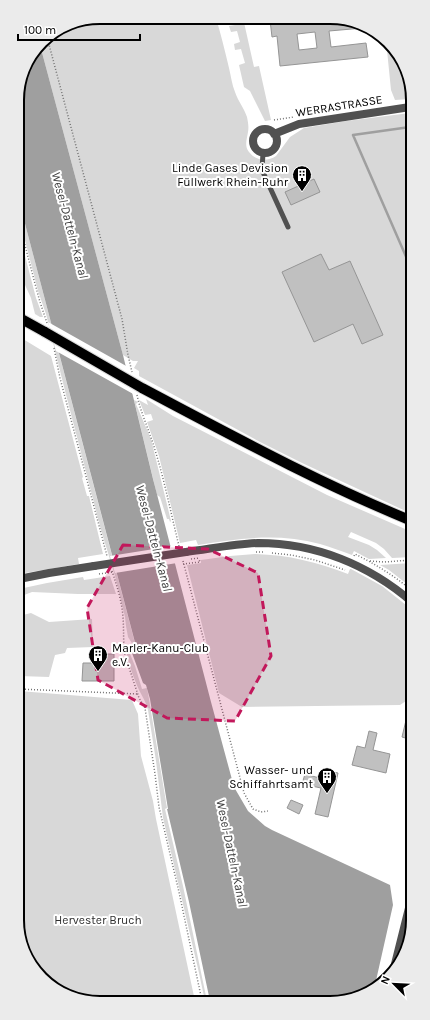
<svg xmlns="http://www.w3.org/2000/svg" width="430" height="1020" font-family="Karla,sans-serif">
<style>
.green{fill:#d8d8d8}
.water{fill:#9f9f9f}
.pier{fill:#fff}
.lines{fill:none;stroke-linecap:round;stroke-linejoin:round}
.stream{stroke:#9f9f9f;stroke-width:2.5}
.building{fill:#c0c0c0;stroke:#959595;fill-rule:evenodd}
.primary-casing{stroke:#dbdbdb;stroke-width:12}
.path{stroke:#737373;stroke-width:1.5;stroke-dasharray:1 2;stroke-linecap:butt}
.service{stroke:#515151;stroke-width:5}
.minor{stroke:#515151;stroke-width:8}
.tertiary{stroke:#515151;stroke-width:8}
.primary{stroke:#000;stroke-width:10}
.primary-bridge-casing{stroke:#dbdbdb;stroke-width:12;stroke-linecap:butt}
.path-bridge{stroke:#737373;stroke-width:1.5;stroke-dasharray:1 2;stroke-linecap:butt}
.tertiary-bridge{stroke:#515151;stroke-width:8}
.primary-bridge{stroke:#000;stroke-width:10}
.marked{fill:#c2185b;fill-opacity:0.2;stroke:#c2185b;stroke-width:3;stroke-dasharray:8 5;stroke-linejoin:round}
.labels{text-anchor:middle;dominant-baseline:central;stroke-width:4;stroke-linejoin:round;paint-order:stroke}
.street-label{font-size:12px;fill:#000;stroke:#fff}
.poi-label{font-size:12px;fill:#000;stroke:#fff;text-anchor:end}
.park-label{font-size:12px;fill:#2f2f2f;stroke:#fff}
.water-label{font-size:13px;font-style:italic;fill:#404040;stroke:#fff}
.rim{fill:none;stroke:#000;stroke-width:2}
</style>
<rect width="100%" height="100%" fill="#fff"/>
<path class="green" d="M167,17L216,18C221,35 225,51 229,68C231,76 232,85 235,92C238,101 244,108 247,117C248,122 249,127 248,132C247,139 244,146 249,152C256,161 267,162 276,156L290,137L304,128L346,121L410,113L412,514L302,463L260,442L139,376V371L134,368L138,361H133L123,355L40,45L45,38L69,23L86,20L87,24Z
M234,18H243L254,67L259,66L271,120L265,121L250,91L244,87L239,65L245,63L241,49L235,50L234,44L240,42L237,31L231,32L229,26L235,25Z
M386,40L388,41L410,79V99L395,100L391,90Z
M18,197L137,651L128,637L126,626L125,617L115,576L101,530L64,387L46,314L38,291L18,213Z
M18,229L36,298L43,317H40L35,314L31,298L25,285L18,258Z
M18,336L51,356L83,477L82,478L87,496H89L103,554L78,558L79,564L19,574Z
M146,399L173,416L327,495L412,532V557L392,558L384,549L376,543L351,532L348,537L369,545L377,550L386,558L369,559L354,551L352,555C341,551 331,547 320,544C279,533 239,538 198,545L196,540L180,543L159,456L147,422L153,420L151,414L145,415L139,400L148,405Z
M134,400L138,402L136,404L151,439L171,521L170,522L169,519H167L160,497L157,495Z
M255,554C289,555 317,562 348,574L350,569H351L382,586L411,609L412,697L400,705L242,707L219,693L187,565L201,563V560L230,556Z
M412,563V588L389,570L380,565Z
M110,576L116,594H78L32,592L19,597V589L47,583L83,577L84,580Z
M31,613L49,622L92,619L93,647L67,648L65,653L55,655L49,677L19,676V616Z
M126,644L135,666L142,689L147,688L149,699L167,808L165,809L183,886L207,1001H205L199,973L163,818L156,761L148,710C146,702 142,696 139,690C133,677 126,658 126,644Z
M19,691L132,700L138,714L141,756L153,801L156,819L195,1001H84L42,979L20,941Z"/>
<path class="water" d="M40,45L123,355L153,479L211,702L234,787L248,811L265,826L272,830L390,885L393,905L375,985L351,1000L210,1001L189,902L167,809H168L150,699L146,685L143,683L132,653L137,650L18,197L17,95L26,64Z"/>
<path class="pier" d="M48,322L128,367L135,395L56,351Z
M173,546L177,563L115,573L110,556Z"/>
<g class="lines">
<path class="stream" d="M410,127L353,135L411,268"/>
</g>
<path class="building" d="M278,18L346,19L363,28L329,31L331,47L366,43L368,57L280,66L277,36L272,37L270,20L279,19ZM315,32L317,48L299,50L297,34Z
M314,179L320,192L291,205L285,192Z
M321,254L329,270L350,261L383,335L362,344L353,324L314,342L282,272Z
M98,654H114V681H82L83,663H98Z
M407,716L412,717V740L402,737Z
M369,731L377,733L373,750L390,754L386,773L352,765L357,746L365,748Z
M325,770L338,773L328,817L315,814L321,788L302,784L305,774L323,779Z
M291,800L303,805L299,814L287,808Z"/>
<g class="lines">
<g class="primary-casing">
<path id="primary" d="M18,317L45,332
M142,388C231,435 319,483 412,521"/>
</g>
<path class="path" d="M47,37L122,319L128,355L132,372
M274,120L294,117
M18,218L34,280L40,302L47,323
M54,348L60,378L82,461L107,556
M137,395C141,414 150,432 155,450C165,482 171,514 179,546
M256,552H264
M272,553L291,555L315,560L345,570
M354,556L355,554C375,564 393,575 410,589
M183,561L244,793L253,809L261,812L268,811
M370,561L384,562L412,560
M183,564L200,562L199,559
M112,571C117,586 122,602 123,617C124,630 123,643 125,655L139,698L145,708L155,774L159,807L179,892L202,1001
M99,574L113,572
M19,689L137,694"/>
<path class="service" d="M263,153L262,170L288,227"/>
<path class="minor" d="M253 141a12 12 0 1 1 24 0a12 12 0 1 1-24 0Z
M274,134L299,124L410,107
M393,972L413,892"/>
<path class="tertiary" d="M186,552C210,549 234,544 258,543C316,543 369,565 412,602
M19,579L49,573L94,566"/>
<use href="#primary" class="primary"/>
<g class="primary-bridge-casing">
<path id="primary-bridge" d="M45,332L142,388"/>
</g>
<path class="path-bridge" d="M191,559L199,558"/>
<path class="tertiary-bridge" d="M94,566L186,552"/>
<use href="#primary-bridge" class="primary-bridge"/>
</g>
<path class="marked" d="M123,545L208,549L258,573L271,656L235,721L167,718L98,680L87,608Z"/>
<defs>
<g id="building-pin" transform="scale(1)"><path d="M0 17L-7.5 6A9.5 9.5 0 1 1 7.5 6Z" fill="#000" stroke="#fff"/><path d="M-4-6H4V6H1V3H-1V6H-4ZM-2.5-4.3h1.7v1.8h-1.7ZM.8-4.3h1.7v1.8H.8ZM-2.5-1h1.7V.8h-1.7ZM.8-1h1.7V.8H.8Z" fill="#fff"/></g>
</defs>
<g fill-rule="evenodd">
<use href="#building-pin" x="302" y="175"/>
<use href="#building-pin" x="98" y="655"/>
<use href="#building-pin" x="327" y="777"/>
</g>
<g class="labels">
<g class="street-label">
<text transform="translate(339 106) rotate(-9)">WERRASTRASSE</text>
</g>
<g class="poi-label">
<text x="288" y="168">Linde Gases Devision<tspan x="288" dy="14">Füllwerk Rhein-Ruhr</tspan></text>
<text x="112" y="648" text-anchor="start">Marler-Kanu-Club<tspan x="112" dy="14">e.V.</tspan></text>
<text x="313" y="770">Wasser- und<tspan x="313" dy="14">Schiffahrtsamt</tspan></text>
</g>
<g class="park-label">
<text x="98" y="920">Hervester Bruch</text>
</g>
<g class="water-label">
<text transform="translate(70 225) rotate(75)">Wesel-Datteln-Kanal</text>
<text transform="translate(154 538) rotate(75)">Wesel-Datteln-Kanal</text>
<text transform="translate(232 853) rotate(78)">Wesel-Datteln-Kanal</text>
</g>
</g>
<path d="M0 0H430V1020H0ZM100 24H330A76 76 0 0 1 406 100V920A76 76 0 0 1 330 996H100A76 76 0 0 1 24 920V100A76 76 0 0 1 100 24Z" fill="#ebebeb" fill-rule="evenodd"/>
<path class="rim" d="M100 24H330A76 76 0 0 1 406 100V920A76 76 0 0 1 330 996H100A76 76 0 0 1 24 920V100A76 76 0 0 1 100 24Z"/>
<g transform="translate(394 984) rotate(294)" stroke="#ffffff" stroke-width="3" paint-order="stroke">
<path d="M0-3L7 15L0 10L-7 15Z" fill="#000000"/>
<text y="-6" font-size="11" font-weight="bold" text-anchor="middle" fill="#000000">N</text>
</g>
<path d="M18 34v6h122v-6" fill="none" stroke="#000000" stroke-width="2"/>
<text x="24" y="34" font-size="12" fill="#000000" stroke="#ffffff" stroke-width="3" paint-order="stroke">100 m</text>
</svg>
